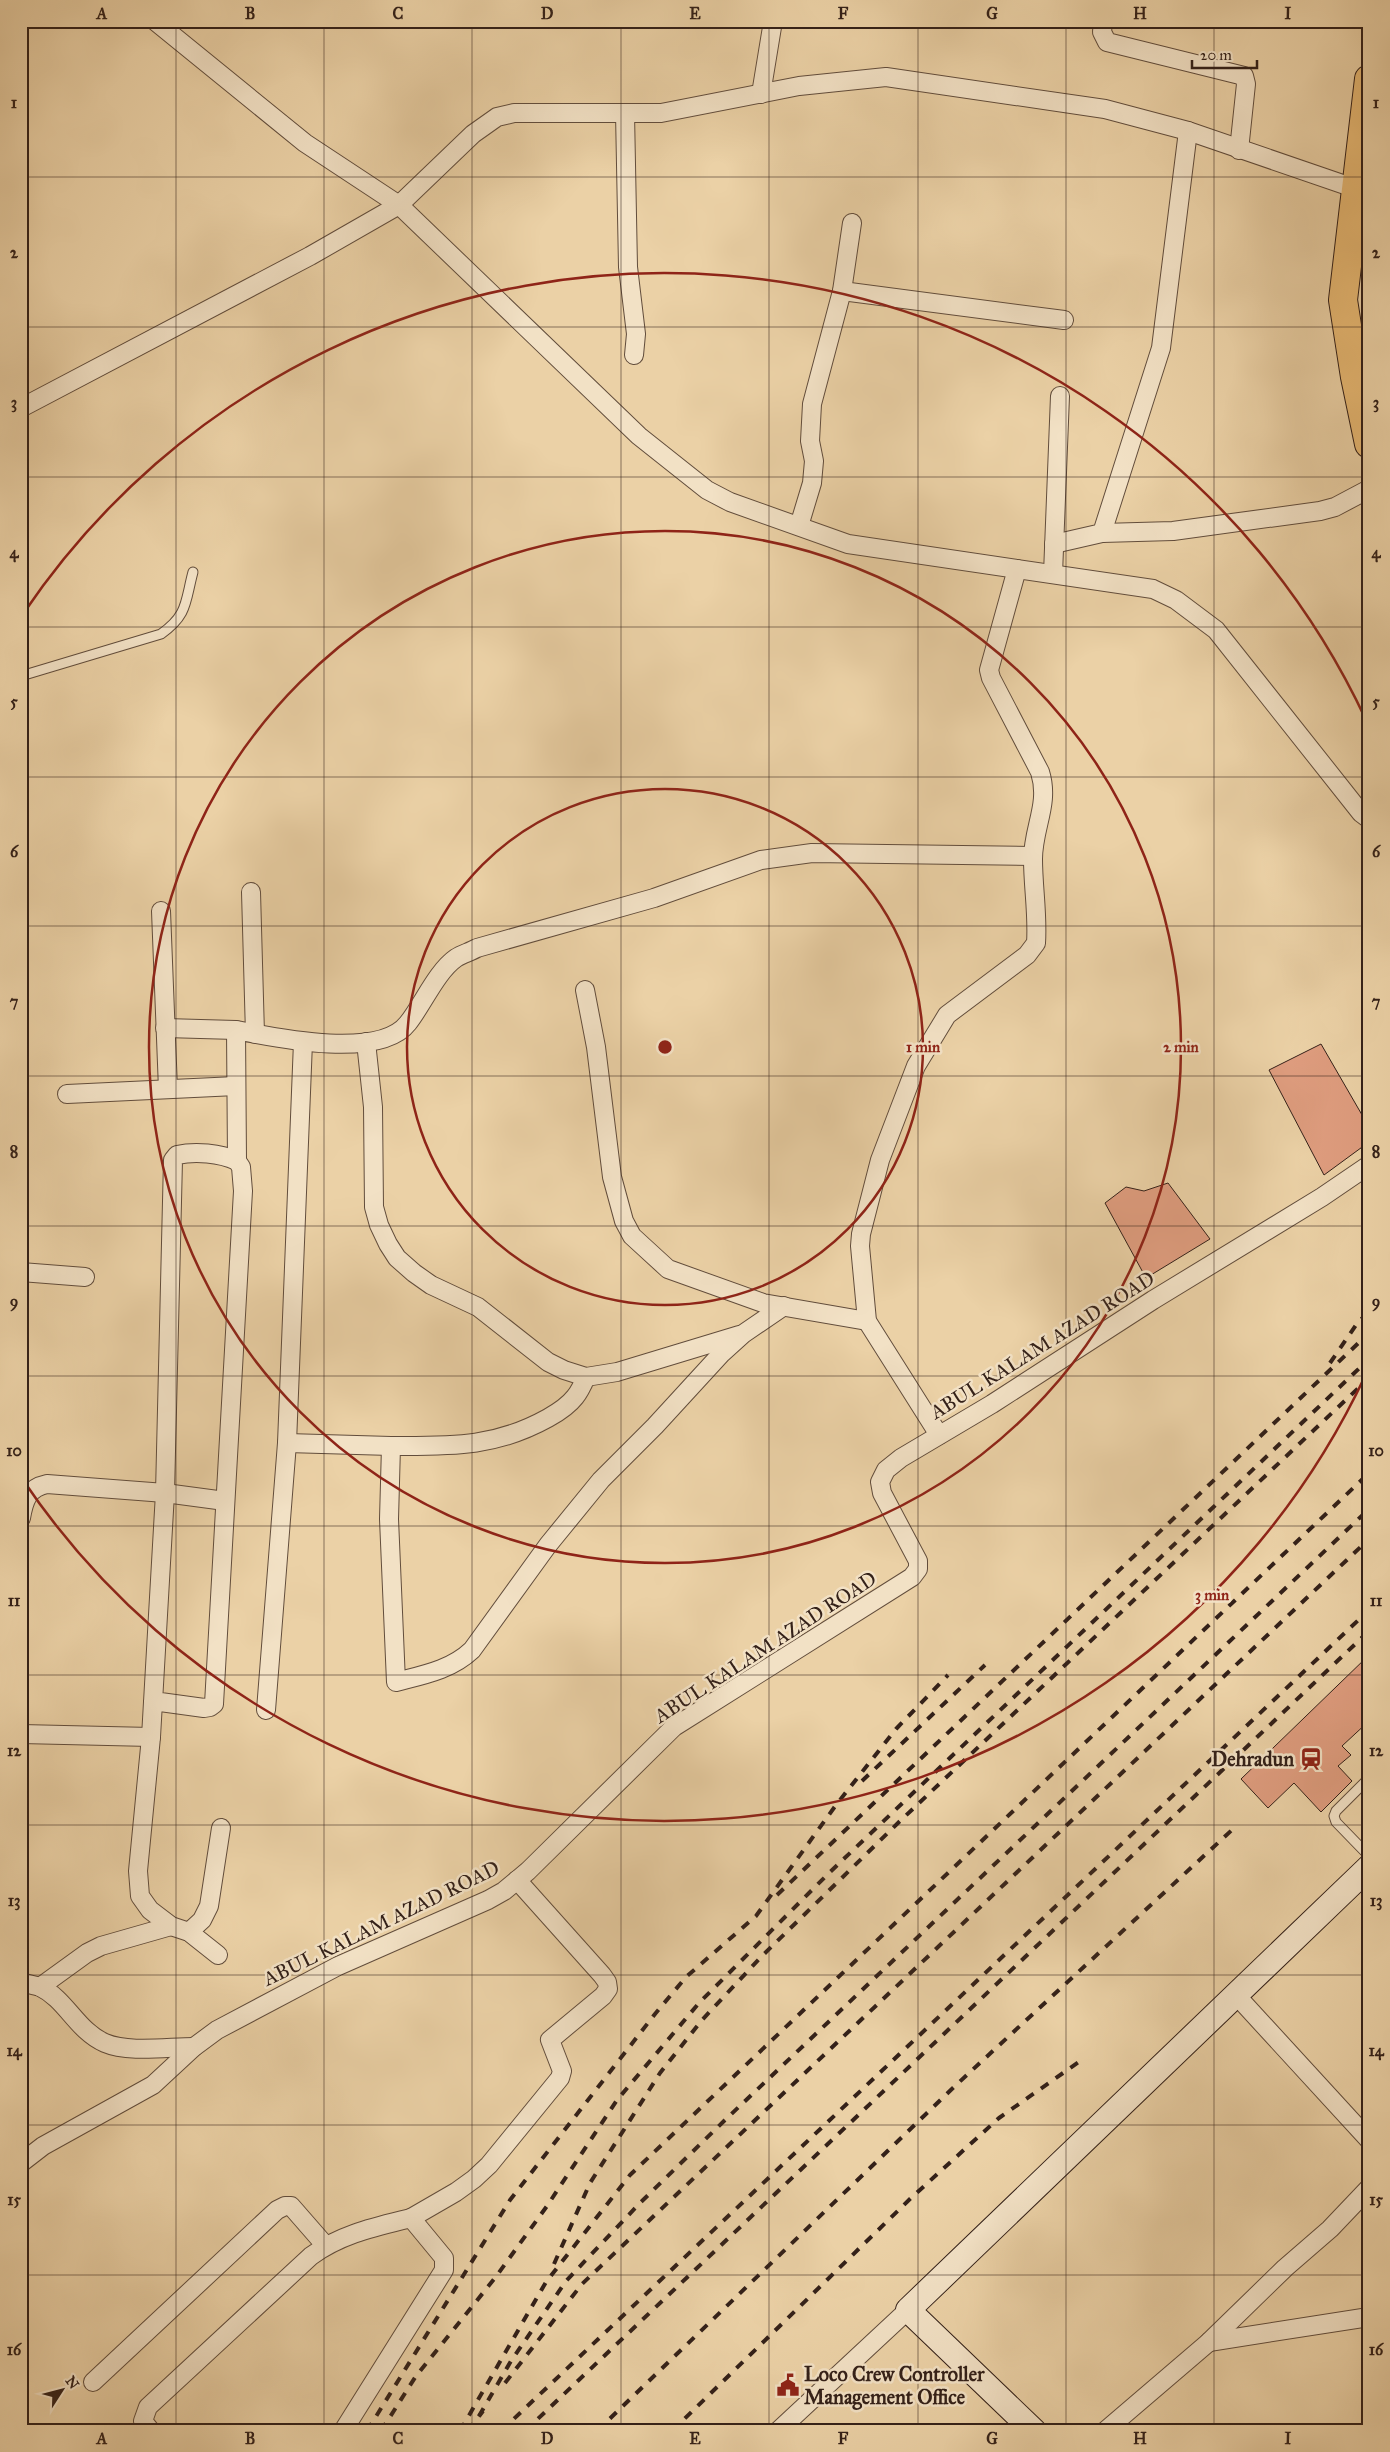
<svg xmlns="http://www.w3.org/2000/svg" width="1390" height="2452" font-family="'IM FELL Great Primer',serif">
	<rect width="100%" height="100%" fill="#ebd1a6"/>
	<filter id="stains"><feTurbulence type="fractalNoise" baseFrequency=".004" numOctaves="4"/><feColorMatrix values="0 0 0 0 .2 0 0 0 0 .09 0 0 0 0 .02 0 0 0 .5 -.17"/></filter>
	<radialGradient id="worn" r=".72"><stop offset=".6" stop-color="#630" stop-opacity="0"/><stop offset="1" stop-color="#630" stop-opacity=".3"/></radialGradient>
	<g fill="#df9d7f" stroke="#342119">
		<path d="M1321,1044L1369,1127V1142L1324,1175L1269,1070Z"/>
		<path d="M1168,1183L1210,1239L1146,1278L1105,1203L1126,1187L1144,1191Z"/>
		<path d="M1369,1655V1721L1342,1746L1351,1755L1338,1766L1352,1781L1321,1812L1294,1783L1268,1808L1241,1779Z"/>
	</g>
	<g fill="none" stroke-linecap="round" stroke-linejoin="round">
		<defs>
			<g id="lane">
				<path d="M21,676L161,634C188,615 185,602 193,572"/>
				<path d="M1369,1778L1336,1811L1334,1816L1336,1822L1369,1856"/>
			</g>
			<g id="street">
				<path d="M155,21L305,143L399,205L639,436L707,490L730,502L848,544L1153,589L1176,600L1216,630L1361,813L1369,819"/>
				<path d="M1103,21L1102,32L1107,42L1244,76L1246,84L1239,150"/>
				<path d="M761,94L773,21"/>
				<path d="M625,113L628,267L636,334L634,355"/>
				<path d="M842,291L1064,320"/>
				<path d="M21,408L310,256L399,205L473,134L497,117L514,113H661L799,86L886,77L1105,109L1188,131L1354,188"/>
				<path d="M799,526L812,483L814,461L810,441L812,404L842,291L852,223"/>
				<path d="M1102,533L1173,531L1320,511L1335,507L1369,489"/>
				<path d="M1054,544L1102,533L1161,348L1188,131"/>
				<path d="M1053,574L1060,396"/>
				<path d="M251,892L255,1034"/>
				<path d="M161,911L168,1089"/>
				<path d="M585,990L596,1047L612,1177L624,1221L632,1236L668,1269L763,1303L867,1321"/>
				<path d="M165,1028L236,1030"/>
				<path d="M366,1042L373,1107L374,1207L379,1225L388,1244L397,1258L414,1273L431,1285L478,1307L548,1362L564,1370L586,1377L617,1372L739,1335"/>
				<path d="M67,1094L236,1086"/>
				<path d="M237,1161L236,1030C276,1038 380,1060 408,1023C423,1004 437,971 456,958C462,954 470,952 477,948L654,898L761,860L812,853L1033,856"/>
				<path d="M21,1272L85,1277"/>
				<path d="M586,1377C583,1384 580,1391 575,1397C568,1406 557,1413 548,1418C494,1448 450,1446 391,1446L389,1519L396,1682C423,1675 451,1670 472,1650L548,1545L601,1480L655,1426L722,1353L743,1334L784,1306"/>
				<path d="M939,1435L867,1321L860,1246L861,1234L880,1160L916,1066L947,1015L1027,955L1036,943C1038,915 1033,887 1033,859C1033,827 1050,804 1040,772L991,678L989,670L1017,569"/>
				<path d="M287,1443L391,1446"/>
				<path d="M21,1518C24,1500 28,1488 47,1484L165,1493L225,1501"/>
				<path d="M153,1701L204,1708L210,1707L214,1704L243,1191L241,1167L237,1161C220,1153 195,1151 177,1155L173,1160L165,1493L151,1737L138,1871L140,1896L150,1910L171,1926L189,1932L218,1955"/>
				<path d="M266,1710L287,1443L303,1042"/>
				<path d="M21,1734L151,1737"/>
				<path d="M189,1932L202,1920L209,1906L221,1828"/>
				<path d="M21,1982C27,1984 34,1985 40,1987C66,1999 77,2031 105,2043C128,2053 168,2047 194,2047"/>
				<path d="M40,1987L87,1953L101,1946L171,1926"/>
				<path d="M1236,1995L1369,2140"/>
				<path d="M21,2163L43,2146L153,2085L194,2047L217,2030L338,1966L488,1900L504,1891L528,1871L674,1727L912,1577L918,1569V1561L882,1493L880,1482L886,1470L901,1458L992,1404L1153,1300L1322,1197L1369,1165"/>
				<path d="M1209,2342L1369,2317"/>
				<path d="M93,2382L277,2210L285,2206H291L325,2245"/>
				<path d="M151,2431L143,2421L148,2407L311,2256C341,2234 375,2227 411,2218"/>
				<path d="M343,2431L444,2270V2258L411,2218L456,2192L474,2179L489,2165L560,2078L562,2071L550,2040L603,1996L608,1989L607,1982L602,1975L517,1880"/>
				<path d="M778,2431L908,2310"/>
				<path d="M1105,2431L1209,2342L1285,2268L1330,2229L1369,2188"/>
			</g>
			<path id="secondary" d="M1034,2431L908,2310L1369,1867"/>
			<path id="primary" d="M1369,79L1343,300L1355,377L1369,444"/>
		</defs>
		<use href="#lane" stroke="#624d3c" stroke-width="11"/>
		<use href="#street" stroke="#624d3c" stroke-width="20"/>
		<use href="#secondary" stroke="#342119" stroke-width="26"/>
		<use href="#primary" stroke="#342119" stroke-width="30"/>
		<use href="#lane" stroke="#f2e1c5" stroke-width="9"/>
		<use href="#street" stroke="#f2e1c5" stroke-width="18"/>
		<use href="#secondary" stroke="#f2e1c5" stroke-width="24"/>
		<use href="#primary" stroke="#e6b873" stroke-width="28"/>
		<g stroke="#342119" stroke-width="4" stroke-dasharray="9 9" stroke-linecap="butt">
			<path d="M1330,1363L1356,1325L1369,1311"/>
			<path d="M862,1781L985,1665"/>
			<path d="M777,1895L1369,1333"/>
			<path d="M554,2264L590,2183L660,2073L702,2020L762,1956L899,1822L1369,1378"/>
			<path d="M505,2383L582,2284L1369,1539"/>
			<path d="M479,2416L511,2361L566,2281L640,2203L724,2121L1369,1509"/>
			<path d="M367,2431L510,2200L655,2014L686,1977L756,1916L836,1805L896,1729L948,1675"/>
			<path d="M381,2431L416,2376L495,2278L547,2206L617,2100L699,2003L829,1873L1369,1359"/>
			<path d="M460,2431L546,2282L630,2175L1369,1473"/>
			<path d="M468,2431L483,2411"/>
			<path d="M501,2431L1369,1610"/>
			<path d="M525,2431L1369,1631"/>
			<path d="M597,2431L955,2086L1233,1829"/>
			<path d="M672,2431L911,2198L999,2118L1083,2059"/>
		</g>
	</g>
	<path fill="none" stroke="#342119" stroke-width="1" stroke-opacity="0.55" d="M176,21V2431M324,21V2431M472,21V2431M621,21V2431M769,21V2431M918,21V2431M1066,21V2431M1214,21V2431M21,177H1369M21,327H1369M21,477H1369M21,627H1369M21,777H1369M21,926H1369M21,1076H1369M21,1226H1369M21,1376H1369M21,1526H1369M21,1675H1369M21,1825H1369M21,1975H1369M21,2125H1369M21,2275H1369"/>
	<g fill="none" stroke="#8f2418" stroke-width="2.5">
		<circle cx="665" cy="1047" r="258"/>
		<circle cx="665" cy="1047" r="516"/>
		<path d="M1366 1374A774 774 0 0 1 23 1480M23 614A774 774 0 0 1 1366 720"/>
	</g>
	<defs>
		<symbol id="station-bare" viewBox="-9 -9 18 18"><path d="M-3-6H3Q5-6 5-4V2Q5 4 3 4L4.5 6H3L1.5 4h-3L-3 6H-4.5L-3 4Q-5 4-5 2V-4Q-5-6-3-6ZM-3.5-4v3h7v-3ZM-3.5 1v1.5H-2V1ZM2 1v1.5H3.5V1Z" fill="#8f2418" stroke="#f2e1c5" stroke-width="2.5" paint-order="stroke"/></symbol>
		<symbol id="civic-bare" viewBox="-9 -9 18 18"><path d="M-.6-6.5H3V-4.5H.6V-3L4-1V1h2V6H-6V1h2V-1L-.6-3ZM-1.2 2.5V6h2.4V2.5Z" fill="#8f2418" stroke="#f2e1c5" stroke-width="2.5" paint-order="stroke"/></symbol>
	</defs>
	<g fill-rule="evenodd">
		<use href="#station-bare" x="1295" y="1743" width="32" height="32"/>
		<use href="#civic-bare" x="772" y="2369" width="32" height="32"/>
	</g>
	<g text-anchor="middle" stroke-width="5" stroke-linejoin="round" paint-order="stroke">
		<g font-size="20" fill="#342119" stroke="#f2e1c5">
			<text transform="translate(1042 1345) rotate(-32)" y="7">ABUL KALAM AZAD ROAD</text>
			<text transform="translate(765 1647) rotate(-33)" y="7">ABUL KALAM AZAD ROAD</text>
			<text transform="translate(381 1923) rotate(-26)" y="7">ABUL KALAM AZAD ROAD</text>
		</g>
		<g font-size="20" font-weight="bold" fill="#342119" stroke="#f2e1c5" text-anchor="end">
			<text x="1294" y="1766">Dehradun</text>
			<text x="804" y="2381" text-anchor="start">Loco Crew Controller<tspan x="804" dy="23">Management Office</tspan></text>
		</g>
	</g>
	<circle cx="665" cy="1047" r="8" fill="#8f2418" stroke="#f2e1c5" stroke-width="2.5"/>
	<g font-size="15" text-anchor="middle" font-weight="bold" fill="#8f2418" stroke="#f2e1c5" stroke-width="5" stroke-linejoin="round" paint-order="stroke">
		<text x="923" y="1052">1 min</text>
		<text x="1181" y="1052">2 min</text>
		<text x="1212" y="1600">3 min</text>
	</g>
	<rect width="1390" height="2452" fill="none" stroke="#ebd1a6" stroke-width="55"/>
	<g transform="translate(62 2390) rotate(54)" stroke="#f2e1c5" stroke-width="4" paint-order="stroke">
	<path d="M0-4L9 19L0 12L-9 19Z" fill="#342119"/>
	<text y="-8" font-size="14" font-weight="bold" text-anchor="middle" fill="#342119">N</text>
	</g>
	<path d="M1192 60v8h65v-8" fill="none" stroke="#342119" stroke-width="2.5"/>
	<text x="1200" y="60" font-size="15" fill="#342119" stroke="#f2e1c5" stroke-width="4" paint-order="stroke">20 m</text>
	<rect x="28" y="28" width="1334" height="2396" fill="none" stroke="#342119" stroke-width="2"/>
	<g font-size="16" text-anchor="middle" font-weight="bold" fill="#342119">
		<text x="102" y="19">A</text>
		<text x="250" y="19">B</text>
		<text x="398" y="19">C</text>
		<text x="547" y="19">D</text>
		<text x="695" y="19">E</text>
		<text x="843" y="19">F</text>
		<text x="992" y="19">G</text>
		<text x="1140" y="19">H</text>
		<text x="1288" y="19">I</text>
		<text x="14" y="108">1</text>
		<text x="1376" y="108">1</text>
		<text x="14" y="258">2</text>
		<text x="1376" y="258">2</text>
		<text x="14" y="408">3</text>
		<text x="1376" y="408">3</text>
		<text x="14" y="558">4</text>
		<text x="1376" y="558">4</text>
		<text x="14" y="707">5</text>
		<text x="1376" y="707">5</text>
		<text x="14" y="857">6</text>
		<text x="1376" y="857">6</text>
		<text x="14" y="1007">7</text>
		<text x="1376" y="1007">7</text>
		<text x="14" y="1157">8</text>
		<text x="1376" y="1157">8</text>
		<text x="14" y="1307">9</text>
		<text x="1376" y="1307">9</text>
		<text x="14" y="1456">10</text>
		<text x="1376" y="1456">10</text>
		<text x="14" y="1606">11</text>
		<text x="1376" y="1606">11</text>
		<text x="14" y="1756">12</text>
		<text x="1376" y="1756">12</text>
		<text x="14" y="1906">13</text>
		<text x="1376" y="1906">13</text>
		<text x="14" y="2056">14</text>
		<text x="1376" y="2056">14</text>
		<text x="14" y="2205">15</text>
		<text x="1376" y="2205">15</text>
		<text x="14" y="2355">16</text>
		<text x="1376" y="2355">16</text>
		<text x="102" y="2444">A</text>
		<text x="250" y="2444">B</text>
		<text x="398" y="2444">C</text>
		<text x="547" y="2444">D</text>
		<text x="695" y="2444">E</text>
		<text x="843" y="2444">F</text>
		<text x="992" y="2444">G</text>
		<text x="1140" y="2444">H</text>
		<text x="1288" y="2444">I</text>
	</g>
	<rect width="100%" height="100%" filter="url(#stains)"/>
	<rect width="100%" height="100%" fill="url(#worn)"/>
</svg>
